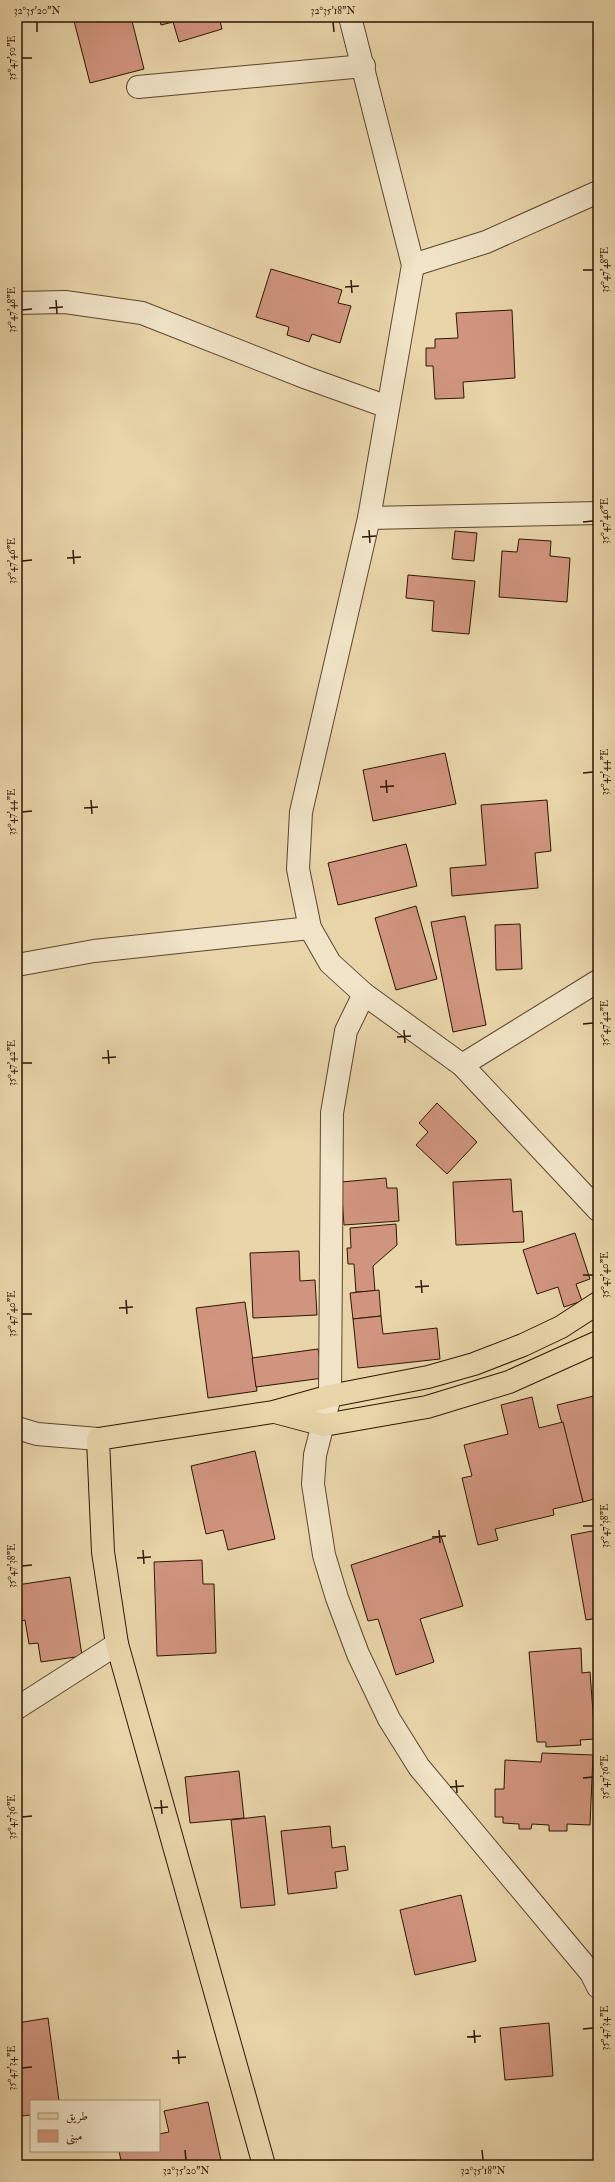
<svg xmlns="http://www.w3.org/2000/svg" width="615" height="2182" font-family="'IM FELL Double Pica',Amiri,serif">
	<rect width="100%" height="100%" fill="#e9d5aa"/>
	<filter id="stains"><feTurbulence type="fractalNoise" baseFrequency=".005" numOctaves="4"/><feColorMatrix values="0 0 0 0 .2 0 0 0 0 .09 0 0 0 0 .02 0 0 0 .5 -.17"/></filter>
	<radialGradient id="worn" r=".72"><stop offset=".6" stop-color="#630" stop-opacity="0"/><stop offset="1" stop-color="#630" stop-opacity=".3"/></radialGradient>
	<g fill="#d1957f" stroke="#2d1602">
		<path d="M73,17H131L144,69L90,83Z"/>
		<path d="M159,17H219L222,29L179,42L173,22L161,25Z"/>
		<path d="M271,269L342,290L338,303L351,306L340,343L312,334L309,342L287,335L289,327L256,317Z"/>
		<path d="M512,310L515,378L463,382L464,398L435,399L433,366H426V348H435V339L458,338L456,313Z"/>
		<path d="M455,531L477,533L474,561L452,559Z"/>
		<path d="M519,539L551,541L550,556L570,558L567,602L499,597L502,551L517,552Z"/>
		<path d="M408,575L475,581L469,634L432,631L434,601L406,598Z"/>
		<path d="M445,753L456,804L373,821L363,770Z"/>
		<path d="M547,800L551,851L535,853L538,888L452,896L450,868L486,865L481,805Z"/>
		<path d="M406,844L417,886L338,905L328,863Z"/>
		<path d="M416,906L437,979L396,990L375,918Z"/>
		<path d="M465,916L486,1025L453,1032L431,922Z"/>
		<path d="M520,924L522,969L496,970L495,925Z"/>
		<path d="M437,1103L477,1142L447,1174L416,1145L428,1132L419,1123Z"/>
		<path d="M386,1178L387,1188H397L399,1221L344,1225L341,1182Z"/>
		<path d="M511,1179L513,1212L522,1211L524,1242L456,1245L453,1182Z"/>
		<path d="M396,1224L397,1245L373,1266L375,1291L356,1292L354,1264H348L347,1248H351L350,1228Z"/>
		<path d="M575,1233L590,1279L576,1284L582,1301L564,1307L558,1287L537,1294L523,1250Z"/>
		<path d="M299,1251L300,1281L315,1280L317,1315L253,1318L250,1253Z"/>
		<path d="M379,1290L381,1316L353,1319L350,1293Z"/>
		<path d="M245,1302L257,1391L208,1398L196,1308Z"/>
		<path d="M381,1316L383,1334L437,1328L440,1359L358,1368L353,1319Z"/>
		<path d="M318,1349L323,1378L256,1387L252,1358Z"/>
		<path d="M598,1395V1498L583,1502L557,1405Z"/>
		<path d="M532,1397L539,1428L563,1422L583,1502L553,1509L554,1515L495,1529L498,1540L478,1545L462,1478L472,1476L464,1445L508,1434L501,1405Z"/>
		<path d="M255,1451L275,1539L228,1550L223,1530L206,1534L191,1466Z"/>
		<path d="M598,1530V1618L586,1620L571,1535Z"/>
		<path d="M441,1536L463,1606L420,1619L434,1662L396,1675L378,1619L368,1621L351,1565Z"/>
		<path d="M202,1560L203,1584H214L216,1653L157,1656L154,1562Z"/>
		<path d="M70,1577L82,1656L41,1662L38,1643L29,1644L25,1620L17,1622V1585Z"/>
		<path d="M581,1648L582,1673L590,1672L595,1739L580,1740L581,1745L546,1747V1742H537L529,1652Z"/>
		<path d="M542,1753L593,1755L590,1825L567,1824V1831H549V1825L532,1824L531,1829H519V1824L503,1823V1817H495V1789H504L505,1760L541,1762Z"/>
		<path d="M239,1771L244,1818L190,1823L185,1777Z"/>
		<path d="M265,1816L275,1905L241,1908L231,1820Z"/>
		<path d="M330,1826L332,1848L345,1846L348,1870L335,1872L337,1888L288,1894L281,1831Z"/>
		<path d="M461,1895L476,1961L415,1975L400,1910Z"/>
		<path d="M48,2018L59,2101H31V2115L22,2116L21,2104H17V2023Z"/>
		<path d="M549,2023L553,2076L505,2080L500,2028Z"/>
		<path d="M208,2102L222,2165H122L119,2151H159V2134L169,2132L164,2111Z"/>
	</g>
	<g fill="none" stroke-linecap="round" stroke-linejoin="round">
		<defs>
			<g id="minor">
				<path d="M350,17L413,265L369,518L301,812L298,869L310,928L330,963L364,994L462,1065L598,1210"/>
				<path d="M138,87L364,66"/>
				<path d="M413,265L486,242L598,192"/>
				<path d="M17,303L65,302L142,313L307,378L388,407"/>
				<path d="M369,518L598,513"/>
				<path d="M17,965L94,951L310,928"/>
				<path d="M364,994L346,1031L332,1113L330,1396L315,1455L313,1484L324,1555L337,1598L358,1654L389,1719L419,1767L591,1973L598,1987"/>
				<path d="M462,1065L598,981"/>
				<path d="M17,1428L37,1434L98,1439"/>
				<path d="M17,1708L117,1644"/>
			</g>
			<g id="major">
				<path d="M275,1412L324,1425L427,1407L509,1382L598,1342"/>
				<path d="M264,2165L117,1644L103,1552L98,1439L273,1412L330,1396L428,1377L474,1364L523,1345L561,1327L598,1303"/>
			</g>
		</defs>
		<use href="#minor" stroke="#5c462c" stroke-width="24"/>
		<use href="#major" stroke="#2d1602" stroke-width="24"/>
		<use href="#minor" stroke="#f1e4c8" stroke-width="22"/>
		<use href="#major" stroke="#e9d5aa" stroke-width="22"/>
	</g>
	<path fill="none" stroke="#2d1602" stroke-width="1.5" d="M37,22V32M333,22L334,32M22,58H32M583,270H593M351,280L352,293M345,287L359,286M56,300L57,314M49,308L63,307M22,310L32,309M583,522L593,521M369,530L370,543M362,537L376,536M73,550L74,564M67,558L81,557M22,561L32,560M583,773L593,772M386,780L387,793M380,787L394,786M91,800L92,814M84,808L98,807M22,812L32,811M583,1024L593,1023M404,1030L405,1043M397,1037L411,1036M108,1050L109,1064M102,1058L116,1057M22,1063H32M583,1275H593M421,1280L422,1293M415,1287L429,1286M126,1300L127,1314M119,1308L133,1307M22,1314H32M583,1526H593M439,1530L440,1543M432,1537L446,1536M143,1550L144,1564M137,1558L151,1557M22,1566L32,1565M583,1778L593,1777M456,1780L457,1793M450,1787L464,1786M161,1800L162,1814M154,1808L168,1807M22,1817L32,1816M583,2029L593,2028M474,2030L475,2043M467,2037L481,2036M178,2050L179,2064M172,2058L186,2057M22,2068L32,2067M185,2150L186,2160M482,2150L483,2160"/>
	<rect width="615" height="2182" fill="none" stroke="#e9d5aa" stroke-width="44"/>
	<rect x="30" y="2100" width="130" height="52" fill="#f1e4c8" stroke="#a39279"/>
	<rect x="38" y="2113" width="20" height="6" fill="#e9d5aa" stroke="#a39279"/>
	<text x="66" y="2120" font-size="12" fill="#2d1602">طريق</text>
	<rect x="38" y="2130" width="20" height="12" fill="#d1957f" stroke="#a39279"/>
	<text x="66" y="2140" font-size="12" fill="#2d1602">مبنى</text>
	<rect x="22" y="22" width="571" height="2138" fill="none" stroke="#2d1602" stroke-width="1.5"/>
	<g font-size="10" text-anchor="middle" fill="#2d1602">
		<text x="37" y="14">32°35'20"N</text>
		<text x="333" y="14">32°35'18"N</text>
		<text transform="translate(11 58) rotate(-90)" y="4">35°47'50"E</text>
		<text transform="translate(604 270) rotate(-90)" y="4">35°47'48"E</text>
		<text transform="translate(11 310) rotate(-90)" y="4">35°47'48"E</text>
		<text transform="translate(604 521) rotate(-90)" y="4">35°47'46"E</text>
		<text transform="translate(11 561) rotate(-90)" y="4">35°47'46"E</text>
		<text transform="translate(604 772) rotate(-90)" y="4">35°47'44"E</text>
		<text transform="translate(11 812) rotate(-90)" y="4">35°47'44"E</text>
		<text transform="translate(604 1023) rotate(-90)" y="4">35°47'42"E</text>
		<text transform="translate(11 1063) rotate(-90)" y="4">35°47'42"E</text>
		<text transform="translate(604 1275) rotate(-90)" y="4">35°47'40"E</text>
		<text transform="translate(11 1314) rotate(-90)" y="4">35°47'40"E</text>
		<text transform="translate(604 1526) rotate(-90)" y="4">35°47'38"E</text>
		<text transform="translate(11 1566) rotate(-90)" y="4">35°47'38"E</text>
		<text transform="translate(604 1777) rotate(-90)" y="4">35°47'36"E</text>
		<text transform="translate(11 1817) rotate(-90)" y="4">35°47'36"E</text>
		<text transform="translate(604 2028) rotate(-90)" y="4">35°47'34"E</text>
		<text transform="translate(11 2068) rotate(-90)" y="4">35°47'34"E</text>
		<text x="186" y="2174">32°35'20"N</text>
		<text x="483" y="2174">32°35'18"N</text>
	</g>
	<rect width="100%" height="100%" filter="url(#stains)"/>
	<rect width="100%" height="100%" fill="url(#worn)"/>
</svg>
